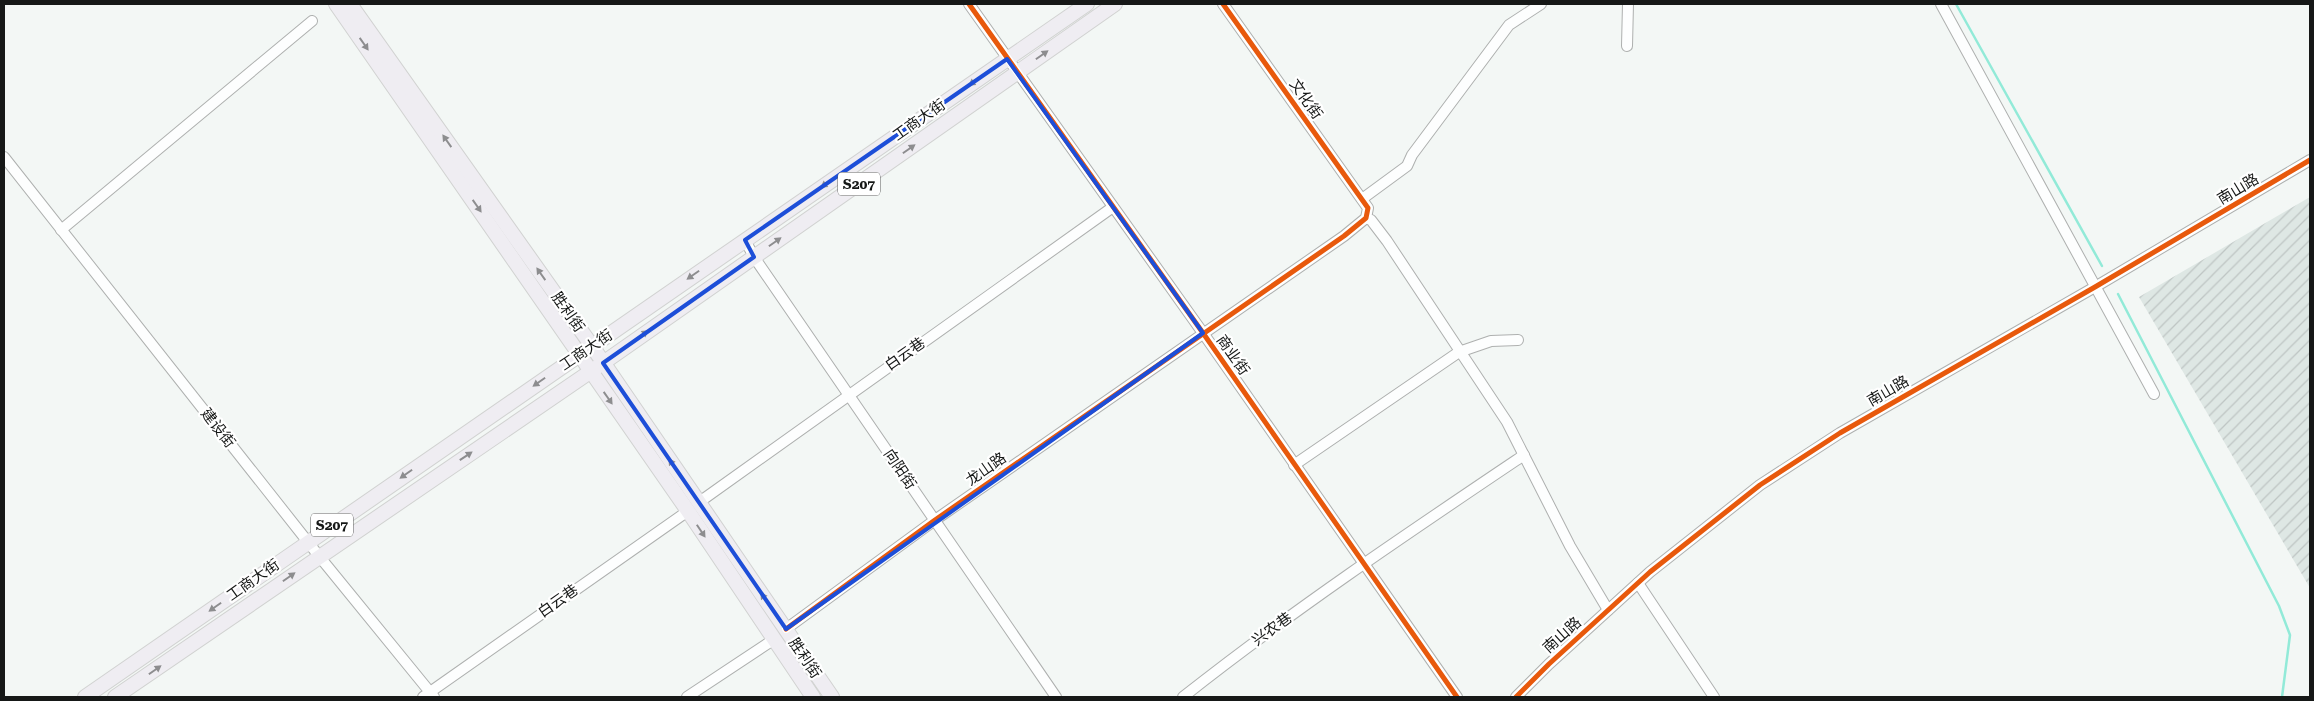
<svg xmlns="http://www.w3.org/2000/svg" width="2314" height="701" font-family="'Roboto Serif','Noto Sans SC',serif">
	<defs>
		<pattern id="industrial-furrows" width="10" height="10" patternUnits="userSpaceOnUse" patternTransform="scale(1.25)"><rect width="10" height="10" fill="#dee7e4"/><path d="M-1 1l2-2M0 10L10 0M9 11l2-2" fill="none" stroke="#bec5c3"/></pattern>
	</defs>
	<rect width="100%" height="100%" fill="#f3f7f5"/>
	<path fill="url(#industrial-furrows)" d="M2310,197V588L2139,297Z"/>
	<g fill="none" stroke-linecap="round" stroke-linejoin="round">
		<g stroke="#92ead8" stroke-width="2.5">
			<path d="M1956,4L2102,266"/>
			<path d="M2118,294L2279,606L2290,635L2282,697"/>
		</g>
		<defs>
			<g id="minor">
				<path d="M969,4L1203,333L1457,697"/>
				<path d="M1941,4L2154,394"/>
				<path d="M1627,46L1628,4"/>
				<path d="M4,157L319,556L434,697"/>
				<path d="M1362,199L1407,166L1412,155L1509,25L1541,4"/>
				<path d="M1366,218L1371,220L1387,241L1507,422L1570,546L1608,610"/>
				<path d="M61,230L312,21"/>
				<path d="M745,240L754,257L1056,697"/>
				<path d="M1294,465L1459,352L1491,341L1518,340"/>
				<path d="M698,503L1113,207"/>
				<path d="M1638,583L1714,697"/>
				<path d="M786,629L935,520L1344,236L1366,218L1368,208L1223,4"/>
				<path d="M423,697L688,511"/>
				<path d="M687,697L773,640"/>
				<path d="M1183,697C1293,610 1408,533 1524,455"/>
				<path d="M1516,697L1549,664L1650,572L1760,485L1840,433L2095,287L2310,160"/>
			</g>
			<g id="major">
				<path d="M336,4L688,511L813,697"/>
				<path d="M350,4L592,346L832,697"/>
				<path d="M85,697L1087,4"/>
				<path d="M115,697L603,363L1115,4"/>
			</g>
		</defs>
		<use href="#minor" stroke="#aeb0af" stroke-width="12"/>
		<use href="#major" stroke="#d1d2d1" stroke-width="16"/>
		<use href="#minor" stroke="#fdfefe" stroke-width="10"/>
		<use href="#major" stroke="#efedf2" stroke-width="14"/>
		<defs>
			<g id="cycleway">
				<path d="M969,4L1203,333L1457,697"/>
				<path d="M786,629L935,520L1344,236L1366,218L1368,208L1223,4"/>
				<path d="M1516,697L1549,664L1650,572L1760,485L1840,433L2095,287L2310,160"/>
			</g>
		</defs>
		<use href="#cycleway" stroke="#fff" stroke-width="8"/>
		<use href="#cycleway" stroke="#e8590c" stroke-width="5"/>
	</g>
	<defs><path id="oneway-solid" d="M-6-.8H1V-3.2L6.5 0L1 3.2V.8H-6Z" transform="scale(1.25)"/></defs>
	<g fill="#8d8d8f">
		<use href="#oneway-solid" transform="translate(364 44) rotate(55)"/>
		<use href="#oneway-solid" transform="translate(1042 55) rotate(-35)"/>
		<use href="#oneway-solid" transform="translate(975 81) rotate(145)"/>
		<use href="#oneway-solid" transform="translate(447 141) rotate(-125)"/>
		<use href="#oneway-solid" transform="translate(909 149) rotate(-35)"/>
		<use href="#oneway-solid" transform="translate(827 183) rotate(145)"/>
		<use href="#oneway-solid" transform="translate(477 206) rotate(55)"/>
		<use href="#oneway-solid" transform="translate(775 242) rotate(-35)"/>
		<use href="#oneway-solid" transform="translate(541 274) rotate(-125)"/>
		<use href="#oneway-solid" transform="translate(693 275) rotate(145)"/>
		<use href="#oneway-solid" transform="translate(642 335) rotate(-35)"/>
		<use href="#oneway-solid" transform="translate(539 382) rotate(145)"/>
		<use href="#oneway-solid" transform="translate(608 398) rotate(55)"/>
		<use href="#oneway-solid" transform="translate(466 456) rotate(-34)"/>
		<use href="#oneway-solid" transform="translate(673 465) rotate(-124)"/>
		<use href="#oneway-solid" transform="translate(406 474) rotate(145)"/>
		<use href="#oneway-solid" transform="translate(701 531) rotate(56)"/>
		<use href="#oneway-solid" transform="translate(289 577) rotate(-35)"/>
		<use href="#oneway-solid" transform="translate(765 599) rotate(-125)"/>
		<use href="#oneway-solid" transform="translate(215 607) rotate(145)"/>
		<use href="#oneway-solid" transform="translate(155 670) rotate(-35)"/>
	</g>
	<path fill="none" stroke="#1d4ed8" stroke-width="4" stroke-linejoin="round" d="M1007,59L1203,333L786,629L603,363L754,257L745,240Z"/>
	<g text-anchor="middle" stroke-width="4.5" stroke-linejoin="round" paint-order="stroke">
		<g fill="#fff" stroke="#5c5d5d" stroke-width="1">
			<rect x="838" y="172.5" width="42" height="23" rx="4"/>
			<rect x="311" y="513.5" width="42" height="23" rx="4"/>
		</g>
		<g font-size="14" font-weight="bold" fill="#161817">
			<text x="859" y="189">S207</text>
			<text x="332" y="530">S207</text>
		</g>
		<g font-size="15" fill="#161817" stroke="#fff">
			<text transform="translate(1306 99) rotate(55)" y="5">文化街</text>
			<text transform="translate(919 120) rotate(-35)" y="5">工商大街</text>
			<text transform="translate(2238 189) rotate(-31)" y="5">南山路</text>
			<text transform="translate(568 312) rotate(55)" y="5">胜利街</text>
			<text transform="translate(586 350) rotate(-34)" y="5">工商大街</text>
			<text transform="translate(905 354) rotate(-35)" y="5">白云巷</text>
			<text transform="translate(1233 355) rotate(55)" y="5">商业街</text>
			<text transform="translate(1888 391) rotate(-30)" y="5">南山路</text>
			<text transform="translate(218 428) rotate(52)" y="5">建设街</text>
			<text transform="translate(900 469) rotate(56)" y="5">向阳街</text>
			<text transform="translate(986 469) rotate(-35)" y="5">龙山路</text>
			<text transform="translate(253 580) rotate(-35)" y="5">工商大街</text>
			<text transform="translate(558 601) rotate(-35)" y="5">白云巷</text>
			<text transform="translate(1272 629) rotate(-36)" y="5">兴农巷</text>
			<text transform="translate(1562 635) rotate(-42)" y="5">南山路</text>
			<text transform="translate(805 658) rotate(56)" y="5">胜利街</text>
		</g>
	</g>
	<rect width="2314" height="701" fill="none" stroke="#161817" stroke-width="10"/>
</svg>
